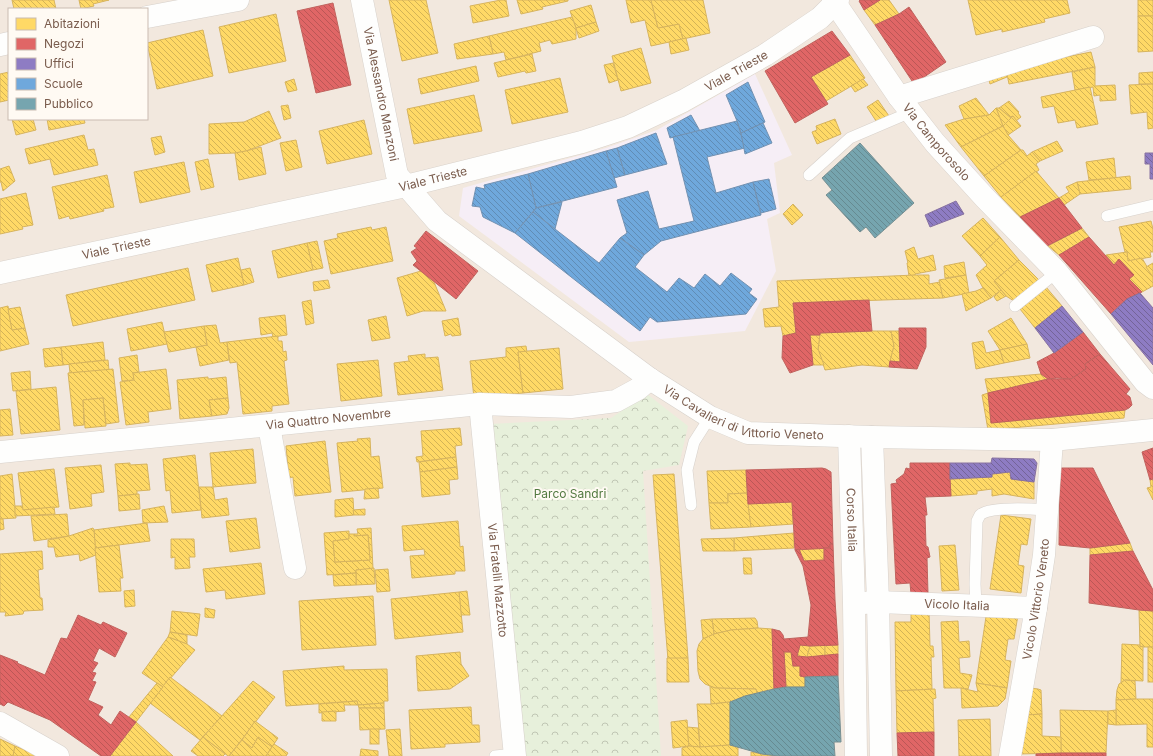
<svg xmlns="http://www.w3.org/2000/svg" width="1153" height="756" font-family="Inter,sans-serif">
	<defs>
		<pattern id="park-crowns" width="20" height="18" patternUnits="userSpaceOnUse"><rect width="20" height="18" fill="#e7f0db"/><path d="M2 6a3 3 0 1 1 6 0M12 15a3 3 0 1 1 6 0" fill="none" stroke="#c0c6b4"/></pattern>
		<pattern id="homes-back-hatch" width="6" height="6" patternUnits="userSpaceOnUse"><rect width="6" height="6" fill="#ffd966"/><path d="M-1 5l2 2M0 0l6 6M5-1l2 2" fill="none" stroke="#d3b356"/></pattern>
		<pattern id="shops-back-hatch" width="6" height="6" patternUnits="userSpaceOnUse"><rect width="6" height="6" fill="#e06666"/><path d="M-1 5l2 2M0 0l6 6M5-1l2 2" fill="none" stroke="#bb5756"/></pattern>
		<pattern id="offices-back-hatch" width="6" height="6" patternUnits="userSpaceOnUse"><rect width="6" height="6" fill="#8e7cc3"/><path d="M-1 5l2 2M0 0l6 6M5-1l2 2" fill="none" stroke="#746498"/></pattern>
		<pattern id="schools-back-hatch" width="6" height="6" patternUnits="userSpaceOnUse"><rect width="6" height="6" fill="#6fa8dc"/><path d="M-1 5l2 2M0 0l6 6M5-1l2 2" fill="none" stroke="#608cb5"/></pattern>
		<pattern id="public-back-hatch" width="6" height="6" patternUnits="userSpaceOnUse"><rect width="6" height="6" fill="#76a5af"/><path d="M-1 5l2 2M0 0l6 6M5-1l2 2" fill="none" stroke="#668a91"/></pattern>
	</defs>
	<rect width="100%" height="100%" fill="#f9f5f0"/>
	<path fill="#f2e8de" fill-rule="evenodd" d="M0,0H1153V756H0ZM9,9H147V119H9Z"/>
	<path fill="#f6eef6" d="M755,74L792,155L774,163L780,213L767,219L776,271L745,331L629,342L459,216L463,188L606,148L657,130Z"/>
	<path fill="url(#park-crowns)" d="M647,394L688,426L679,465L643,471L661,756H519L490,424L611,418Z"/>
	<g fill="url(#homes-back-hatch)" stroke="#d7b45e">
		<path d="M12,0H54L56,9H14Z"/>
		<path d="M79,0H109L93,4L94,6L81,9Z"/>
		<path d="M389,0H426L438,53L402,61Z"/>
		<path d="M501,0H506L509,16L473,23L470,6Z"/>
		<path d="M517,0H568V1L542,7L543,9L521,14Z"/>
		<path d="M626,0H651L658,28L679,24L683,39L651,46L645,20L631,23Z"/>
		<path d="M651,0H703L710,33L683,39L679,24L658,28Z"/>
		<path d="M880,0H889L899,14L875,25L864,10Z"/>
		<path d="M968,0H1067L1070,13L1044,19L1045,22L1002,32V29L976,35Z"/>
		<rect x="1138" y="0" width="15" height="16"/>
		<path d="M591,5L596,22L576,28L570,11Z"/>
		<path d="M276,14L286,61L229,73L219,27Z"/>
		<path d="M1138,16H1153V51L1138,52Z"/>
		<path d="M572,17L576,28V39L552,44L550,40L539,43L541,51L506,60L504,52L493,54L489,36Z"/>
		<path d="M596,22L599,31L579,38L576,28Z"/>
		<path d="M203,30L213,76L157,89L147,43Z"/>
		<path d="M489,36L493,54L457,59L454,44Z"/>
		<path d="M686,38L689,50L671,54L669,42Z"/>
		<path d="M641,48L651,83L621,91L612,56Z"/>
		<path d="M1091,52L1095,67L1009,84L1006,69Z"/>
		<path d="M532,54L536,71L526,73L525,71L498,77L494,63Z"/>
		<path d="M850,55L865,78L826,101L811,77Z"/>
		<path d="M613,63L618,80L609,83L604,65Z"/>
		<path d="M476,66L479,81L421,94L418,79Z"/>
		<path d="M1095,67V86L1115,85L1116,100L1100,101V95L1094,96L1093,87L1075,90L1072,72Z"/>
		<path d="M1006,69L1007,77L990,84L989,80Z"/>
		<path d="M9,72V100L0,102V74Z"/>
		<path d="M1153,72V84H1139V73Z"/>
		<path d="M560,78L568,112L512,124L505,90Z"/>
		<path d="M294,79L297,90L288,92L285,82Z"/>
		<path d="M863,79L868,85L855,92L851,86Z"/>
		<path d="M1153,84V128L1148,129L1147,112L1131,114L1129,85Z"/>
		<path d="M1090,87L1098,124L1077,128L1075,120L1058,123L1054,106L1043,108L1041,97Z"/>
		<path d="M474,95L482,131L414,144L407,109Z"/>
		<path d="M976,98L989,115L964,119L959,106Z"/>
		<path d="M878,100L889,116L876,121L867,107Z"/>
		<path d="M1009,101L1019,112L1018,113L1021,117L1016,121L1013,116L1010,117L999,108Z"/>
		<path d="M288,105L291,118L284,120L281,106Z"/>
		<path d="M996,108H999L1011,118L1003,126Z"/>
		<path d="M996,108L1003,126L961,147L945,125L964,119L989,115Z"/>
		<path d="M269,111L281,138L246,151L235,153L209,154V124L244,122Z"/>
		<path d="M1013,116L1021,126L1008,135L1003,126Z"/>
		<path d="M12,119H33L36,130L16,135Z"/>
		<path d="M47,119H84L85,123L49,130Z"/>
		<path d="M835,119L841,134L817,144L812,132L817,130L816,126Z"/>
		<path d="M364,120L372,154L327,164L319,131Z"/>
		<path d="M1003,126L1008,135L1021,150L984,176L961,147Z"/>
		<path d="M84,135L88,150L94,149L98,165L54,175L50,159L29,164L25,149Z"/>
		<path d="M161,136L165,152L155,155L151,138Z"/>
		<path d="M296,140L302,167L286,171L280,143Z"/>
		<path d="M1057,141L1063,151L1040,161L1032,152Z"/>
		<path d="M261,147L266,174L239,180L235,153L246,151Z"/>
		<path d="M1021,150H1023L1027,156L1032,152L1040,161L1036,164L1039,170L1001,197L984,176Z"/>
		<path d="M1114,158L1116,178L1089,180L1086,162Z"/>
		<path d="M208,159L214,187L201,190L195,162Z"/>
		<path d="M184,162L190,192L140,203L134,172Z"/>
		<path d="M9,166L15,181L3,191L1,182H0V169Z"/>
		<path d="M1036,171L1059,198L1020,217L1001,197Z"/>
		<path d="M107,175L114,207L103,209L104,211L70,219L69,216L59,219L52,187Z"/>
		<path d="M1130,176L1131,189L1080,194L1077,182Z"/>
		<path d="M1077,182L1080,194L1064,205L1059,198L1069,192L1066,187Z"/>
		<path d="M26,193L33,225L22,227L23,229L0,234V199Z"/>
		<path d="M793,204L803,215L792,225L783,214Z"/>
		<path d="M983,218L1000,237L980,256L962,236Z"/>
		<path d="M1151,221L1153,229V252H1150L1151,257L1128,261L1127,252H1125L1119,227Z"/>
		<path d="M371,227L372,230L386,227L393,261L331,274L324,241L338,238L337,234Z"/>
		<path d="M1082,228L1089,237L1059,255L1048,246Z"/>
		<path d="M1000,237L1019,260L994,281L1001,290L991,298L983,288L976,275L987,265L980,256Z"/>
		<path d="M317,241L323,268L313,270L307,243Z"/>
		<path d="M307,243L313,270L278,278L272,251Z"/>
		<path d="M914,247L918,259L933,255L936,270L915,274V275L909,276L907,263H908L905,251Z"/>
		<path d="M1127,252L1128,261L1142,258L1153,277V286L1142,292L1129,279L1134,275L1119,259L1114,265L1106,255Z"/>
		<path d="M238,258L244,285L212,292L206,265Z"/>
		<path d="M1019,260L1040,281L1014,301L1006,296L994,281Z"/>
		<path d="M964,262L966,275L945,278L944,266Z"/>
		<path d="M1153,263V277L1146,267Z"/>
		<path d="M188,268L195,300L73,326L66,295Z"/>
		<path d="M250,268L254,282L244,285L241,270Z"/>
		<path d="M421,271L434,282L446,311H423L407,316L397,278Z"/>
		<path d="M915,275H929V284L940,282L943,298L793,303L796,333L783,336L781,326L765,327L763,309L779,307L777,281Z"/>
		<path d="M966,275L969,293L943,298L939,280Z"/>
		<path d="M328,280L330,288L314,291L313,282Z"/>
		<path d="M1046,287L1062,306L1035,328L1020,309Z"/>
		<path d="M983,288L991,298L966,311L962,294L976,291Z"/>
		<path d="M1001,290L1006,296L997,301L994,297Z"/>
		<path d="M311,300L314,323L306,325L302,302Z"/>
		<path d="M8,306L12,330L25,328L29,344L0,351V308Z"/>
		<path d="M20,307L25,328L12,330L8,309Z"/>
		<path d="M285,315L287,335L273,337L272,333L261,335L259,318Z"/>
		<path d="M386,316L390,338L372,341L368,320Z"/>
		<path d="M458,318L461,335L452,336L451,334L445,336L442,321Z"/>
		<path d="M1011,318L1027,344L1000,350L988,331Z"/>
		<path d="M162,322L167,344L131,351L127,329Z"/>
		<path d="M216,325L220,343L227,342L229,360L200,366L196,347L207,345L204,326Z"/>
		<path d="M204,326L207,345L169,352L164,332Z"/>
		<path d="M872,331H891L894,346L889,367L862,365L825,370L818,349L820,333Z"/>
		<path d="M891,331H899L900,362L890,361L894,346Z"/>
		<path d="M810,335H820L818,349L824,365H813Z"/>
		<path d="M278,336V341H282L283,352L286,351L287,360L284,361L289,404L272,406V411L243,414L237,362L230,363L227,342Z"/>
		<path d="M983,341L986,353L1000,350L1004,363L976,369L972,343Z"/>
		<path d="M103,342L105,360L63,365L61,347Z"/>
		<path d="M1027,344L1030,358L1004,363L1000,350Z"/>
		<path d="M526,346L527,352H518L523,393L474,398L470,361L506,357V348Z"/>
		<path d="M61,347L63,365L45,367L43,349Z"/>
		<path d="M559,348L563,389L523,393L518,352Z"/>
		<path d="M425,354V358L438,357L443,390L398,395L394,363L409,361L408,356Z"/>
		<path d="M137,355L139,372L133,373L134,380L122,381L119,358Z"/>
		<path d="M108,360L109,370L70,373L69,364Z"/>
		<path d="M378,360L382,396L341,401L337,364Z"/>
		<path d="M113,369L119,422L106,424L103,398L83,400L84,425L74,426L68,373Z"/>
		<path d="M166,369L171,409L148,412L149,422L126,425L120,382L134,380L133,373Z"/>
		<path d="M30,371L31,389L13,391L11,373Z"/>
		<path d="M1041,374L1048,379L988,393L985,379Z"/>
		<path d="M208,377V379L226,377L228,398L209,400L212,416L180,419L177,380Z"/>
		<path d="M56,387L60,430L21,434L16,391Z"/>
		<path d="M988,393L991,423L1125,410L1124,418L988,430L982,395Z"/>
		<path d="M103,398L106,426L85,428L83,400Z"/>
		<path d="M228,398L229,408L227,414L212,416L209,400Z"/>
		<path d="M10,409L13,435L0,436V410Z"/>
		<path d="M460,428L462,445L455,446L456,457L417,462L416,457L423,456L421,431Z"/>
		<path d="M370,438L371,457L379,456L383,488L342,492L337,443L358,441L357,439Z"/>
		<path d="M325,441L331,492L295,496L293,477L289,478L286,446Z"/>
		<path d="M253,449L256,483L213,487L210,453Z"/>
		<path d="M195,455L201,510L172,513L170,490L166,491L163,459Z"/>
		<path d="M456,457L457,467L420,472L419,462Z"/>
		<path d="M130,463V465L147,464L150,490L137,491V494L118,496L115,464Z"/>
		<path d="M101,465L104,492L91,494L92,506L70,509L65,468Z"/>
		<path d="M457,467L458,479L449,480L450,494L422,497L420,472Z"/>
		<path d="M54,469L59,507L23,510L18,473Z"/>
		<path d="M746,470L747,493L728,494V503H709L707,471Z"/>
		<path d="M1010,472L1011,479L1034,482V499L1004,494L992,496V489L977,491V494L951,496L950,479L992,477V474Z"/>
		<path d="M12,474L16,518L0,519V476Z"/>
		<path d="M674,474L688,658L668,660L653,475Z"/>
		<path d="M1153,479V500L1147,488L1151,487L1150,480Z"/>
		<path d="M199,487H213L215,500L227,498L229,515L202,518Z"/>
		<path d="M378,488L379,498L364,499L365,489Z"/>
		<path d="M747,493L751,527L711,529L709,503H728V494Z"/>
		<path d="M139,494L140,509L119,511L118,496Z"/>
		<path d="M353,498L354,515L335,517V500Z"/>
		<path d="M792,502L793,524L751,527L748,504Z"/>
		<path d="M15,506H22L23,510L54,507L55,514L15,516Z"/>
		<path d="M164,506L168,522L143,523L142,510Z"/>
		<path d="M365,509V515H354L353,510Z"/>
		<path d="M67,514L69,536L34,541L31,516Z"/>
		<path d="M1001,515L1031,519L1027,545L1021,544L1018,565L1024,566L1021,593L990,589Z"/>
		<path d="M256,518L260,548L230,552L226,521Z"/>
		<path d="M0,519H3L4,529L0,530Z"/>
		<path d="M458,521L460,547L463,546L465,571H455V574L412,578L410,556L425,555L424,549L404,551L402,526Z"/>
		<path d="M147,523L150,541L95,548L94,530Z"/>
		<path d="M93,528L94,530L96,555L80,561L79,554L56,557L54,547H48V540L69,536Z"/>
		<path d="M371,528L373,569L356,570V573L327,575L324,533L349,531V539L333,541L335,562L370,560L368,535L354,536V534H358L357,529Z"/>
		<path d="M794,533V548L734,551V538Z"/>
		<path d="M349,534H354V536L368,535L370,560L335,562L333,541L349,539Z"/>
		<path d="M734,538V551H703L701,539Z"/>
		<path d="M171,539H194L195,557H189L190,568L175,569V557L171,558Z"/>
		<path d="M1130,543L1133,551L1090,555V548Z"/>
		<path d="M119,545L123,578H120L121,591L99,592L95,548Z"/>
		<path d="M955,545L959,590L942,591L939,546Z"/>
		<path d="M824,548V560L804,561L799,549Z"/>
		<path d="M42,551L43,569L38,570L40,598H42L43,610L24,611L23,614L5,616L6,612H0V554Z"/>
		<path d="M743,558H751L752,574H744Z"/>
		<path d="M261,563L265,594L226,599L225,590L206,592L203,569Z"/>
		<path d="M374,568L375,584L356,585V570Z"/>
		<path d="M388,569L390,591L377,592L375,570Z"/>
		<path d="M356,573V585L334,586L333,575Z"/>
		<path d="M134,590L135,606L125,607L124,591Z"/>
		<path d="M467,591L470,615H461L459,592Z"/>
		<path d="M459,592L463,632L395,639L391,599Z"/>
		<path d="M373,596L376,645L302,650L299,601Z"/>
		<path d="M205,608L215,610L214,618L205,617Z"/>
		<path d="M987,610L1018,615L1014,639H1008L1005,660L1011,661L1007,688L976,683Z"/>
		<path d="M1139,610L1153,611V647H1140Z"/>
		<path d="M172,611L200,614L197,636L170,632Z"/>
		<path d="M929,611L930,646H933L934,657H931L932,689L896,691L895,622H911V612Z"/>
		<path d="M755,618L757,621L758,628L731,630L714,634L712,619Z"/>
		<path d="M712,619L714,634L703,639L701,620Z"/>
		<path d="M958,621L959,642L969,641L970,657L959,658L960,673L972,675L968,689L961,688H944L941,622Z"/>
		<path d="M758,628L772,629L774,689L757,693L756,689L715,688L705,684L700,679L698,671L697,651L699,644L703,639L714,634L731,630Z"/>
		<path d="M170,632L187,635V644L168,637Z"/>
		<path d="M168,637L187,644L195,650L163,687L142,673Z"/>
		<path d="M1122,644L1140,645V647L1143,646V681L1125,680L1121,683Z"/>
		<path d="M800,645L810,646L807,657L797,656Z"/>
		<path d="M825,645V656L807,657L810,646Z"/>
		<path d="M825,645H838V654L825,656Z"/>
		<rect x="1148" y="647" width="5" height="35"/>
		<path d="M460,652L461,664L469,676L450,689L418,691L416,656Z"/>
		<path d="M784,652H791L793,666H800V676L805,677V687H786Z"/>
		<path d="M667,658H688L689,682H667Z"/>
		<path d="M344,666V670L387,669L388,701H384V703L358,705L357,701L286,706L283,671Z"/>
		<path d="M170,677L222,716L200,740L150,703Z"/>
		<path d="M1125,680L1135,681L1136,699L1116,700L1117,690L1119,684Z"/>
		<path d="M253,681L275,697L229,756H228L203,737Z"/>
		<path d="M157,683L163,687L136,722L129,717Z"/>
		<path d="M976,683L1007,688L1005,699L998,706L962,708L961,688L978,692Z"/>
		<path d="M710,686L715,688L756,689L757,693L745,696L730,702L711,704Z"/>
		<path d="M1030,688L1038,689L1041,690L1042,714L1026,715Z"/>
		<path d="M935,689L936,698L933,699L934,732L897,733L896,691Z"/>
		<path d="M1136,699H1153V747H1147V724L1116,725V700Z"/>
		<path d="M357,701L358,705H344L345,711L319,713V704Z"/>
		<path d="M730,702V745L700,747L697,704H711Z"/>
		<path d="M384,703V708H359L358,705Z"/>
		<path d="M471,707L472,725H479L480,742L445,744V747L411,749L409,710Z"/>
		<path d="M359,708H384L385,729L360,730Z"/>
		<path d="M1060,710L1108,711L1106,753H1061Z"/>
		<path d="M1116,710V725L1108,724V711Z"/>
		<path d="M336,711V721H322V712Z"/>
		<path d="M1042,714V736L1061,737V753L1019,754L1026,715Z"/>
		<path d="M990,719L991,756H959L958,720Z"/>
		<path d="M687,720L689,746L673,748L671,722Z"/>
		<path d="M255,721L278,738L272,747L258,737L252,748L242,740Z"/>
		<path d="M136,722L173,756H110Z"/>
		<path d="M687,727L698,728L700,747L689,746Z"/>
		<rect x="370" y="729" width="9" height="15"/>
		<path d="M400,729L402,756H389L386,730Z"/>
		<path d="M203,737L225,754L223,756H198L191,751Z"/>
		<path d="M258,737L272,747L266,756H229L242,740L252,748Z"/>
		<path d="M0,739L15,746L13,756H0Z"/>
		<path d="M274,744L288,753L286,756H266Z"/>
		<path d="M730,745L738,747V756H682V748L689,746L700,747Z"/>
		<path d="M15,746L39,756H13Z"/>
		<path d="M361,749L378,751V756H360Z"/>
		<path d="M751,752L762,754L778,756H751Z"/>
	</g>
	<g fill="url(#shops-back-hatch)" stroke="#c1635e">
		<path d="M860,0H880L864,10L859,1Z"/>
		<path d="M333,3L351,85L316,93L297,11Z"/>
		<path d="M909,7L946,62L914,84L875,25L899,14Z"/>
		<path d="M832,31L850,55L811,77L828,104L795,123L765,71Z"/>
		<path d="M1059,198L1082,228L1045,247L1020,217Z"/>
		<path d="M426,231L478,271L456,299L413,265L417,261L411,252L417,248L414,246Z"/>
		<path d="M1089,237L1114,265L1119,259L1134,275L1129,279L1142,292L1127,299L1111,314L1059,255Z"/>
		<path d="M869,300L872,331L820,333V335H810L813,365L790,373L782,358L783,336L796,333L793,303Z"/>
		<path d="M899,328H926V347L917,369L889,367L890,361L900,362Z"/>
		<path d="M1083,332L1100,354L1085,364L1086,369L1071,379L1057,378L1048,379L1041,374L1037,362L1054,353Z"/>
		<path d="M1100,354L1130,389L1126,394L1130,397L1132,405L1129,408L1125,410L991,423L988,393L1048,379H1071L1086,369L1085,364Z"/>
		<path d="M1153,448V479L1150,480L1142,452Z"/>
		<path d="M910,463H950V479L951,496L925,497L927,515H925L926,546L928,547L930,557L927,558L928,594H911L910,583L896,584L891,484L897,483L896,480L904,474L906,468L910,469Z"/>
		<path d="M822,468L826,469L831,472L833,544H830V548L795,550L792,502L748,504L746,470Z"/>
		<path d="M1060,468H1093L1130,543L1090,548L1059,545Z"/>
		<path d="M830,544H833L835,600L838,645L810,646L800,645L797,656L807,657L838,654V676L805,677L800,676V666H793L791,652H784L786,687L774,689L772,629L780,631L783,635L784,639L808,637L811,605L803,566L795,550L799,549L804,561L824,560V548H830Z"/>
		<path d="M1133,551L1153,590V611L1139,610L1089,603L1090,555Z"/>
		<path d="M78,615L101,625L103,622L127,633L115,657L99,648L93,661L98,663L92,672L96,673L92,681L96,682L88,700L103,707L98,715L111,725L120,711L136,722L110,756H101L50,720L8,702L4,706L0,704V655L18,662L17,663L45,675L61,638L67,639Z"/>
		<path d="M934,732V756H898L897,733Z"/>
		<path d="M1061,753H1106V756H1036V754Z"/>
	</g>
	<g fill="url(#offices-back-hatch)" stroke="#8872a0">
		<path d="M1145,153H1153V179H1150V164H1145Z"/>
		<path d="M956,201L964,214L930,227L925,215Z"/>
		<path d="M1140,293L1153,308V365L1111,314L1127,299Z"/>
		<path d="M1062,306L1083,332L1054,353L1035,328Z"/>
		<path d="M992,458L1034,459L1037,463L1034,482L1011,479L1010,472L992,474V477L950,479V463H991Z"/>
	</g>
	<g fill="url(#schools-back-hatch)" stroke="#7291b1">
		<path d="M748,82L765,122L741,133L737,121L726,95Z"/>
		<path d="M691,115L700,131L670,138L667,128Z"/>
		<path d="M737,121L745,148L707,157L716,193L753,182L761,215L661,241L644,255L620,238L627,233L617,200L648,191L659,229L694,221L673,137Z"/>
		<path d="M763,123L772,143L745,154L741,133Z"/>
		<path d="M656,133L667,164L625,175L617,148Z"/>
		<path d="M617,148L625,175L614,178L606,151Z"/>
		<path d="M606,151L617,187L536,208L528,174Z"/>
		<path d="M528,174L536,208L515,233L483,217L480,207L472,206L476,187L485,189L484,185Z"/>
		<path d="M769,179L776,209L761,213L753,182Z"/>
		<path d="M562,202L555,229L533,212L536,208Z"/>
		<path d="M533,212L599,263L620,238L644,255L635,267L667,292L679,278L694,288L705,274L720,286L731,273L752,289L749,293L757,299L746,314L657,322L650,317L640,331L515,233Z"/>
	</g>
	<g fill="url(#public-back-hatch)" stroke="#778f92">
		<path d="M860,143L914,203L875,238L866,227L860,232L826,195L832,190L822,178Z"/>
		<path d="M838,676L841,742H834L835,756H778L762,754L730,745V702L745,696L774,689L786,687H805V677Z"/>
	</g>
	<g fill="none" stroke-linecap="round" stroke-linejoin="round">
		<defs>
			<g id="lane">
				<path d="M809,175L850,138L911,112"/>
				<path d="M1107,216L1153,205"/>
				<path d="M1015,306L1057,272"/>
				<path d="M691,505L687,470L694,442L710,417"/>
				<path d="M976,606L975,584L977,521C978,519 979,517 980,515C990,506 1033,509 1047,510"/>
				<path d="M495,756L515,754"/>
			</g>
			<g id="street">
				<path id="s1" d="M362,0L397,175L437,221L650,379L710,417L748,433L872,437L1052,440L1153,430"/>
				<path d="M147,17L238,0"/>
				<path d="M0,45L9,43"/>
				<path d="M899,97L1093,37"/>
				<path id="s2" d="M480,404L515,756"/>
				<path d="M269,426L295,568"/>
				<path id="s3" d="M849,436L854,603L856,756"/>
				<path d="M872,437L878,602L881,756"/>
				<path id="s4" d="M0,452L480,404L571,407L616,401L638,389L650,379"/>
				<path id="s5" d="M863,603L878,602L1036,608"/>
				<path d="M0,723L58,756"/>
				<path id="s6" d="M1010,756L1035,614L1044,555L1052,440"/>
			</g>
			<g id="secondary">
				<path id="s7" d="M833,0L899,97L935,143L985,198L1057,272L1145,382L1153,388"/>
				<path id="s8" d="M0,273L406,186L582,142L628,127L683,101L765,55L820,18L838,0"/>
			</g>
		</defs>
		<use href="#lane" stroke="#d7d1cb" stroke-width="12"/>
		<use href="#street" stroke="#d7d1cb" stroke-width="23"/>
		<use href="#secondary" stroke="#d9d2cb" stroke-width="23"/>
		<use href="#lane" stroke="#fefefd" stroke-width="11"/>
		<use href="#street" stroke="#fefefd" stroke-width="22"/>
		<use href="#secondary" stroke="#fefefd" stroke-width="22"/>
	</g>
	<g text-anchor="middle" stroke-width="4" stroke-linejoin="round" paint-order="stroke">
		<g font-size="12" fill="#7a5c4d" stroke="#fffaf3">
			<text dy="4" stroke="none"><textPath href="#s8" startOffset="767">Viale Trieste</textPath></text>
			<text dy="4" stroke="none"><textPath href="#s1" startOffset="96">Via Alessandro Manzoni</textPath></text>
			<text dy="4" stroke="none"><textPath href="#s7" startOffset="176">Via Camporosolo</textPath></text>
			<text dy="4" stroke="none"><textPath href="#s8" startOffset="443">Viale Trieste</textPath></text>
			<text dy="4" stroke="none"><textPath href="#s8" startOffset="119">Viale Trieste</textPath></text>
			<text dy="4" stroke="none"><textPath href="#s1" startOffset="607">Via Cavalieri di Vittorio Veneto</textPath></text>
			<text dy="4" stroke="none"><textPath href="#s4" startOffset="330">Via Quattro Novembre</textPath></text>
			<text dy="4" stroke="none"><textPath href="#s3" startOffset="84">Corso Italia</textPath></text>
			<text dy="4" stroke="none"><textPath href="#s2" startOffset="177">Via Fratelli Mazzotto</textPath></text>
			<text dy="4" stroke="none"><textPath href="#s6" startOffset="159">Vicolo Vittorio Veneto</textPath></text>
			<text dy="4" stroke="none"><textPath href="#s5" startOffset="94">Vicolo Italia</textPath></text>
		</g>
		<g font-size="12" fill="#537a41" stroke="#fffaf3">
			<text x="570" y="498">Parco Sandri</text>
		</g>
	</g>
	<rect x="8" y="8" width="140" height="112" fill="#fffaf3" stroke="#cabbb1"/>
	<rect x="16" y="18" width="20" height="12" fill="#ffd966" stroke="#cabbb1"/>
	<text x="44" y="28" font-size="12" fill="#7a5c4d">Abitazioni</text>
	<rect x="16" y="38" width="20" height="12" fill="#e06666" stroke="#cabbb1"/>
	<text x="44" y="48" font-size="12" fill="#7a5c4d">Negozi</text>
	<rect x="16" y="58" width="20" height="12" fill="#8e7cc3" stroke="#cabbb1"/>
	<text x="44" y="68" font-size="12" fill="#7a5c4d">Uffici</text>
	<rect x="16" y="78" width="20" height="12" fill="#6fa8dc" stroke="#cabbb1"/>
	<text x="44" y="88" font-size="12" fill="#7a5c4d">Scuole</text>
	<rect x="16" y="98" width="20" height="12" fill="#76a5af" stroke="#cabbb1"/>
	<text x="44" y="108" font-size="12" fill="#7a5c4d">Pubblico</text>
</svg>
